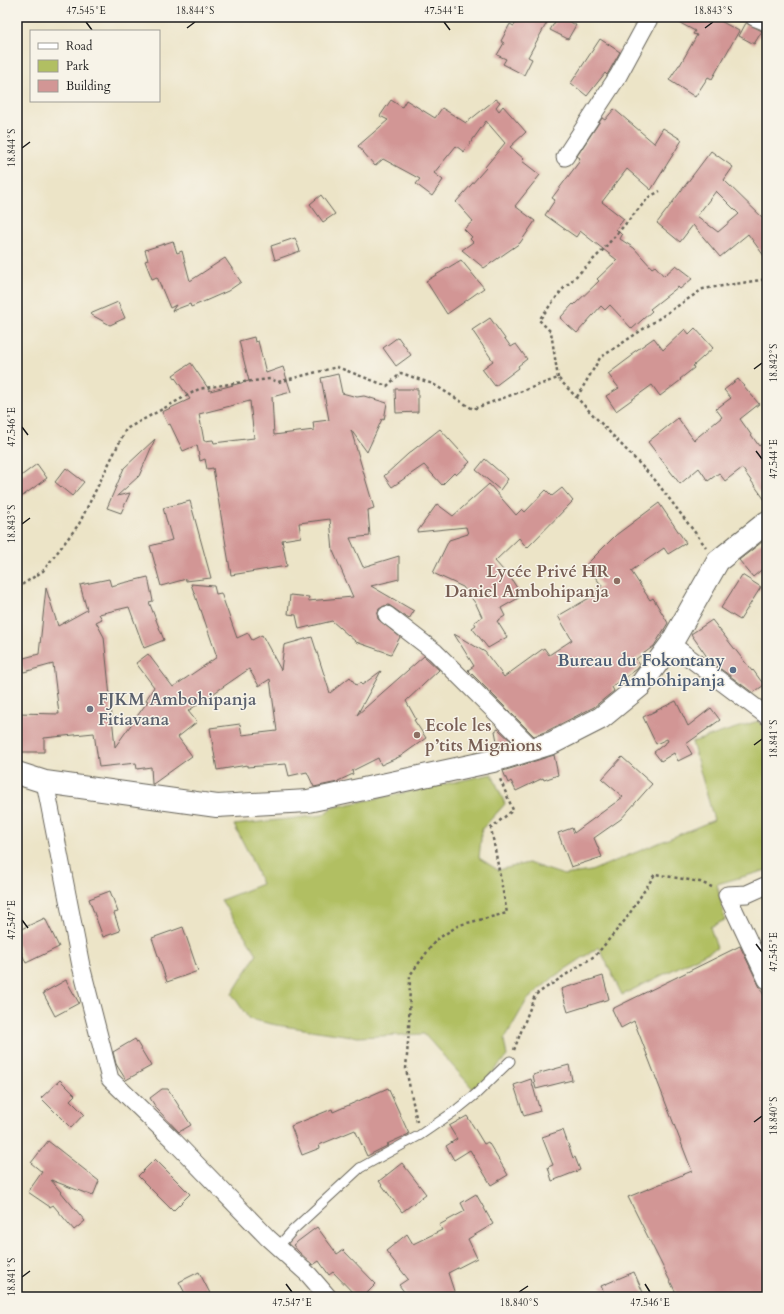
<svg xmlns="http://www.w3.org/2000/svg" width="784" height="1314" font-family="Cardo,serif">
	<rect width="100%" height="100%" fill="#f7f3e8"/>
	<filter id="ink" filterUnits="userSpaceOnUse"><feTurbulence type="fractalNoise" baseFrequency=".025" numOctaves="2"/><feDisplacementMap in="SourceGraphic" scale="8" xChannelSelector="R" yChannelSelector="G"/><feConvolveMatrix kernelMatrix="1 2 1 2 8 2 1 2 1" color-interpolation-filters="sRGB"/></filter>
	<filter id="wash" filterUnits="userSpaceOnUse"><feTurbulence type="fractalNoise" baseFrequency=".012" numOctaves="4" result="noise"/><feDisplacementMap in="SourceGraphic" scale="16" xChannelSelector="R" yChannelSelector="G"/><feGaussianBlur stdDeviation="0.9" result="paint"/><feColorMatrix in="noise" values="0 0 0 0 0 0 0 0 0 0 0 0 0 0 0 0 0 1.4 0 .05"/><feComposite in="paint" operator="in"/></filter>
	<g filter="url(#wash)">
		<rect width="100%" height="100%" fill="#ece4c7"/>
		<path fill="#b1bf62" stroke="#666e3f" d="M758,721L767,732V870L717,884L725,920L710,927L717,948L622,995L599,947L555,976L527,1000L504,1040L507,1056L475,1091L424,1034L358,1037L276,1025L249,1019L232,994L257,954L221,900L262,884L248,852L234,825L323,815L331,808L492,774L505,804L482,829L479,858L498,870L528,863L564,875L591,871L714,820L692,742Z"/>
		<g id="blocks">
			<g fill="#d29695" fill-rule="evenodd">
				<path d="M518,17H550L528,57L532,59L524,75L503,64L506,59L497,55L504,43L501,41L510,24L514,26Z"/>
				<path d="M558,17H560L576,25L568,39L550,30Z"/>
				<path d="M669,17H713L739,31L712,79L708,77L695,97L669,80L679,65H680L697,35L693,34L695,31Z"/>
				<path d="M746,23L762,31L754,44L739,36Z"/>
				<path d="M600,39L620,52L607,75L605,73L587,96L571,83Z"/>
				<path d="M496,99L500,102L496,107L499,111L503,106L526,132L510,147L524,159L522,161L540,175L515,206L535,221L520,243L484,268L462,250L473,242L470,239L472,237L464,229L473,221L456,202L486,168L485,167L505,143L486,121L464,152L456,146L434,173L443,180L432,196L416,184L420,179L383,159L375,166L358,146L388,120L380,116L391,100L402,107L406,100L435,118L442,108L466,123Z"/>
				<path d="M614,109L654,143L663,128L682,140L651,190L627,169L602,202L624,219L616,229L622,235L620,239L634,248L652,268L655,266L664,276L676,265L693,278L680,289L678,287L650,309L652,311L632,329L610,305L605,310L601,306L577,333L560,318L573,304L574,305L599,281L597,279L617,260L580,231L576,237L545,215L555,200L552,198L579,162L578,161L580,158L577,156L602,118L605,120Z"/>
				<path d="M711,151L733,167L724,180L767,222V260L748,234L720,257L693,225L680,242L657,223ZM716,191L739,214L718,232L697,216Z"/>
				<path d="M321,195L335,214L323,222L310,204Z"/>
				<path d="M295,238L300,251L275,260L271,246Z"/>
				<path d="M173,241L177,253L182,251L190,281L225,258L241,282L228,291L203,302L191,307L190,304L172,311L176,305L170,308L157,277L152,279L145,261L148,260L145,250Z"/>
				<path d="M461,260L484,288L447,314L426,281Z"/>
				<path d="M118,302L125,318L110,325L90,314Z"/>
				<path d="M490,318L511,347L516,344L527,359L518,366L519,368L495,386L482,369L493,361L472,330Z"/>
				<path d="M695,328L713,348L693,366L694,368L680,379L681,380L660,396L652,385L616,411L606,396L619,388L608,374L632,356L631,354L654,338L663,350L685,329L689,334Z"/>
				<path d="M254,337L255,342L258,341L266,373L283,367L291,392L272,397L274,435L314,430L313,422L329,420L321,378L338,374L342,393L357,397L364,396L387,403L384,420L382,419L367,452L351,430L374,508L368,510L370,536L350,538L363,567L399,556V579L371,586L414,611L409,619L389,605L384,606L379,609L377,614L378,619L400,637L391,654L356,642L332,621L299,629L296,615L288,614L290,595L309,597L308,601L353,597L333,551L330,519L299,523L301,537L282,540L287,566L231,575L213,468L207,469L205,459L200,461L197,445L183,451L170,424L168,425L162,412L190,399L173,375L191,363L210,391L249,381L239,341ZM250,401L254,438L214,443L213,440L204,441L199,414Z"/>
				<path d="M398,337L411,355L396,366L383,348Z"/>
				<path d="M738,379L759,404L740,419L759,446L767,440V503L742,468L725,481L719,473L708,481L699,468L680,484L648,442L678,418L694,440L722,417L716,409L731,398L724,390Z"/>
				<path d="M395,389H418V412L396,413Z"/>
				<path d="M440,429L470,462L456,475L454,473L442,485L424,465L392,487L384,476L408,454Z"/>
				<path d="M155,439L139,476L117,496L130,493L121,513L107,508L124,468Z"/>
				<path d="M485,459L508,479L500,490L476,470Z"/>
				<path d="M37,464L47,478L17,500V479Z"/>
				<path d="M66,468L84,482L72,496L55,482Z"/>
				<path d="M489,484L516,515L522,509L525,512L546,490L552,496L562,488L573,501L527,548L519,538L495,561L512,580L522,596L501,608L505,616L497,621L507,637L488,648L472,628L476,625L474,622L482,617L476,604L463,587L433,573L449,540L468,534L466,527L417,532L437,504L453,516Z"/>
				<path d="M190,501L211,578L186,581V579L161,586L150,546L172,540L163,508Z"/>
				<path d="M659,503L686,543L668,554L664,548L631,571L650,600L653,598L668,623L654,646L636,659L640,665L637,669L612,687L614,691L594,707L547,731L534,736L468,670L474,666L454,634L485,652L504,677L544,648L549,655L572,640L558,616L591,597L590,595L602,586L586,565L616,535Z"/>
				<path d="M767,538V565L753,577L739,560Z"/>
				<path d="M742,575L761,587L740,620L721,608Z"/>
				<path d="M148,577L153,601L149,602L164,640L144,648L129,607L99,614L102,619L96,622L104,637L115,747L148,701L146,700L154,687L136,663L148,654L173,687L217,657L201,610H200L191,584L214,586L216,594L221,593L237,638L248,633L252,640L262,635L281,670L284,645L312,637L330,693L350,677L356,685L360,683L362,685L381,671L357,715L424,656L439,670L406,701L416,719L414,720L426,738L401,756L381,765L378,758L352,771L353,774L338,781V782L314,787L307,772L289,776L286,764L247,767V765L217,770L210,728L240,724L242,735L277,731L270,679L259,686L249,669L188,711L197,722L178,737L192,756L153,784H152L151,767L137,769L136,763L99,767L94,733L44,738V752H17L18,713L59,714L53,664L24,672L20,659L39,654L46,588L58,626L87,610L80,585L109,579L111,586Z"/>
				<path d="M712,620L752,671L753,670L764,685L753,693L710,661L691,634Z"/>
				<path d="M676,701L688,726L711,708L720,720L686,744L692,754L678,761L674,753L661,761L654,752L668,741L667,739L656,744L643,717Z"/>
				<path d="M498,729L512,742L498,746L495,731Z"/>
				<path d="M554,755L558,775L544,780L543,778L516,791L511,781L508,783L503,771Z"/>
				<path d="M622,757L652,784L621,819L594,838L602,857L571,867L558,833L572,828L574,833L623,797L602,779Z"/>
				<path d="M110,891L118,912L114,913L120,931L103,937L89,899Z"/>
				<path d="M45,918L59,947L26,963L17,943V931Z"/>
				<path d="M183,927L198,971L167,982L152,938Z"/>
				<path d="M740,946L767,1002V1297H678L628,1197L692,1171L634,1021L621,1028L612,1009Z"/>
				<path d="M603,976L609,999L568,1012L561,989Z"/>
				<path d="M66,980L79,1003L55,1016L43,993Z"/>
				<path d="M135,1039L151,1066L126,1080L116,1064L113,1052Z"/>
				<path d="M569,1065L572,1080L536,1089L533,1075Z"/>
				<path d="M531,1079L540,1111L524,1116L514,1085Z"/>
				<path d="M60,1080L75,1095L70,1100L84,1114L71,1128L41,1098Z"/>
				<path d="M388,1088L409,1134L387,1144L389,1145L367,1156L355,1130L319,1145L320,1148L302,1155L291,1126L332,1109L333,1112Z"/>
				<path d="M162,1089H168L191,1125L179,1132L157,1109L150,1098Z"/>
				<path d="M467,1116L484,1144L488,1142L508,1175L491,1185L470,1150L454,1160L446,1146L457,1139L449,1126Z"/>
				<path d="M563,1130L573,1158L575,1157L580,1170L552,1181L548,1167L553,1165L542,1137Z"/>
				<path d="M48,1141L99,1181L93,1196L51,1180L85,1221L74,1230L53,1205L50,1207L28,1192L42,1172L31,1163Z"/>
				<path d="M155,1159L190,1194L173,1211L138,1176Z"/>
				<path d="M402,1163L426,1194L402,1212L379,1181Z"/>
				<path d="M476,1194L493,1224L468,1239L477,1258L448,1273L456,1297H408L399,1285L408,1279L386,1251L407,1234L413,1244L442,1230L439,1225L465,1211L461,1203Z"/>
				<path d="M317,1227L337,1254L343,1250L376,1284L363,1297H357L333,1272L329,1275L319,1261L313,1265L298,1251L293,1245Z"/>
				<path d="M199,1272L212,1297H187L179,1282Z"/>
				<path d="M634,1272L645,1297H606L601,1286Z"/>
			</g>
		</g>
	</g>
	<g filter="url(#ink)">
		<use href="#blocks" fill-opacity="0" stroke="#656258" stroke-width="1"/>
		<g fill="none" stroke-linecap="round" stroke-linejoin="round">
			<defs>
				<path id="service" d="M278,1247L293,1230L360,1168L420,1135L455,1111L476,1094L510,1061"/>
				<g id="minor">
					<path d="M754,17L767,22"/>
					<path d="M565,157L618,76L650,17"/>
					<path d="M387,615L435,652L533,749"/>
					<path d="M671,644L767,716"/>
					<path d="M45,782L81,966L110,1079L173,1140L268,1238L309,1275L328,1297"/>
					<path d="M767,885L747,894L727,895L767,980"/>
				</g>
				<path id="tertiary" d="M17,773L45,782L217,806L308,801L493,761L552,743L601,718L640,686L671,644L718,561L767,522"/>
			</defs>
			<use href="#service" stroke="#656258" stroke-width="11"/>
			<use href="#minor" stroke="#656258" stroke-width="19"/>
			<use href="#tertiary" stroke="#656258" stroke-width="24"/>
			<g stroke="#656258" stroke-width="2.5" stroke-dasharray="3 3" stroke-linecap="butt">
				<path d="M558,378L551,332L539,320L562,290L601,252L649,197L660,191"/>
				<path d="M577,397L600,358L703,289L767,279"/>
				<path d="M17,588L43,571L79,524L126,429L199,389L235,383L270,379L278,382L337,367L387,386L401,373L433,384L473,409L558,378L655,480L706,547"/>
				<path d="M514,1050L535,995L596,955L626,919L655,874L700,882L712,887"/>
				<path d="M417,1122L406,1069L409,1029L410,975L436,940L459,925L507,913L491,828L513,810L500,779"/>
			</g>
			<use href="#service" stroke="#fff" stroke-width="9"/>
			<use href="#minor" stroke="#fff" stroke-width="17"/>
			<use href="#tertiary" stroke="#fff" stroke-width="22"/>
		</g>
	</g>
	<path fill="none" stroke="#1c1c1c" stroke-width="1.5" d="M86,22L92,30M444,22L450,30M187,28L195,22M705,28L713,22M22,148L30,142M754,369L762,363M22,427L28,435M756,451L762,459M22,524L30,518M754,745L762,739M22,920L28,928M756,944L762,952M754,1122L762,1116M22,1277L30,1271M286,1284L292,1292M645,1284L650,1292M519,1292L528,1286"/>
	<g fill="#8d6e63" stroke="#f7f3e8" stroke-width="1.5">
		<circle cx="617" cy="581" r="4"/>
		<circle cx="417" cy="735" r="4"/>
	</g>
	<circle fill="#5c6f8a" stroke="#f7f3e8" stroke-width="1.5" cx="733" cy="670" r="4"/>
	<circle fill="#6b7280" stroke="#f7f3e8" stroke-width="1.5" cx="90" cy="709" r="4"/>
	<g text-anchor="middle" stroke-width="3" stroke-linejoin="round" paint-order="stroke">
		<g font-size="17" font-weight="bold" fill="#785e54" stroke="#f7f3e8" text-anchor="end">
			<text x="609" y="577">Lycée Privé HR<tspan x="609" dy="20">Daniel Ambohipanja</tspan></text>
			<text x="425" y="731" text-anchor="start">Ecole les<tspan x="425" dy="20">p’tits Mignions</tspan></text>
		</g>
		<g font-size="17" font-weight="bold" fill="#4e5e75" stroke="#f7f3e8" text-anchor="end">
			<text x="725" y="666">Bureau du Fokontany<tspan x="725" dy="20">Ambohipanja</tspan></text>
		</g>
		<g font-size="17" font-weight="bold" fill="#5b616d" stroke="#f7f3e8" text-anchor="start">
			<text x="98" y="705">FJKM Ambohipanja<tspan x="98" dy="20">Fitiavana</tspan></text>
		</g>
	</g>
	<rect width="784" height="1314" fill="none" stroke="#f7f3e8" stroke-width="44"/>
	<rect x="30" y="30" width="130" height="72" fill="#f7f3e8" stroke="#9f9d96"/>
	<rect x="38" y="43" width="20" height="6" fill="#ffffff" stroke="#9f9d96"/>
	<text x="66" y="50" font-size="12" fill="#1c1c1c">Road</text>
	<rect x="38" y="60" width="20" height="12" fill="#b1bf62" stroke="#9f9d96"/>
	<text x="66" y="70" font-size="12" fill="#1c1c1c">Park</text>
	<rect x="38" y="80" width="20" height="12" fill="#d29695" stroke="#9f9d96"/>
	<text x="66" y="90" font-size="12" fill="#1c1c1c">Building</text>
	<rect x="22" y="22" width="740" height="1270" fill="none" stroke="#1c1c1c" stroke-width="1.5"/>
	<g font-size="10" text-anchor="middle" fill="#1c1c1c">
		<text x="86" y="14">47.545°E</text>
		<text x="195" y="14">18.844°S</text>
		<text x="444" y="14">47.544°E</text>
		<text x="713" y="14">18.843°S</text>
		<text transform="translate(11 148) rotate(-90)" y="4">18.844°S</text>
		<text transform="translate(773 363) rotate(-90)" y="4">18.842°S</text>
		<text transform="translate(11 427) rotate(-90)" y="4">47.546°E</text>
		<text transform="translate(773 459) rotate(-90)" y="4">47.544°E</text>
		<text transform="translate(11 524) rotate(-90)" y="4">18.843°S</text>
		<text transform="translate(773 739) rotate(-90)" y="4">18.841°S</text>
		<text transform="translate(11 920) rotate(-90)" y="4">47.547°E</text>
		<text transform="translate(773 952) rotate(-90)" y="4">47.545°E</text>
		<text transform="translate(773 1116) rotate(-90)" y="4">18.840°S</text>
		<text transform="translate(11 1277) rotate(-90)" y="4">18.841°S</text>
		<text x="292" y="1306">47.547°E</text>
		<text x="519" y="1306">18.840°S</text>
		<text x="650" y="1306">47.546°E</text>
	</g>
</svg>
